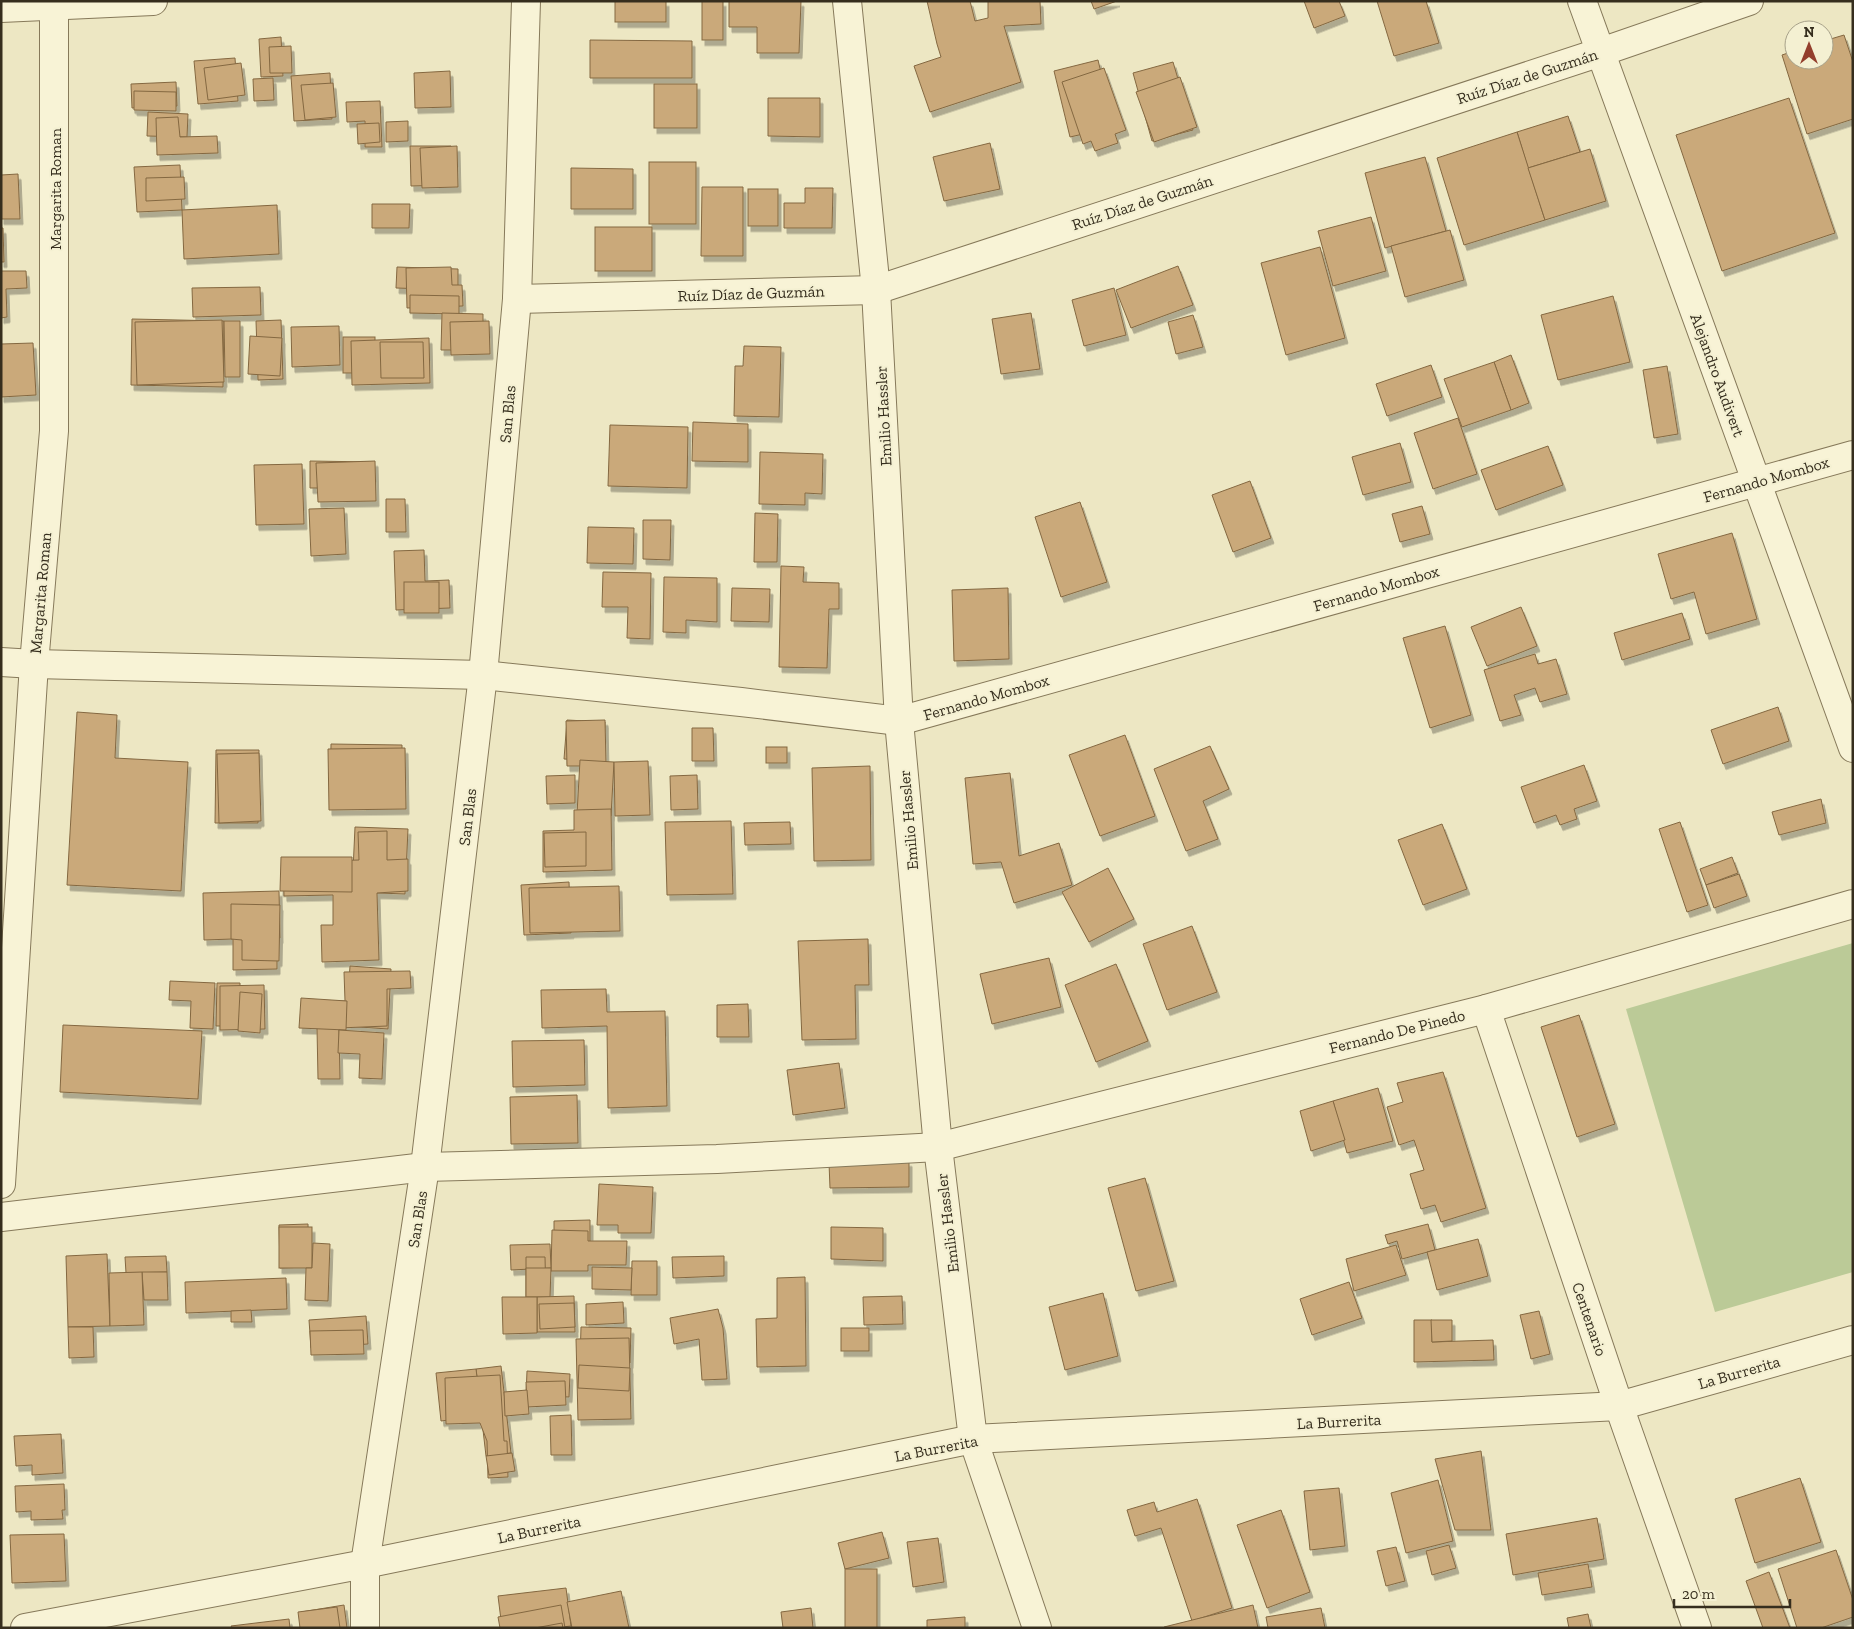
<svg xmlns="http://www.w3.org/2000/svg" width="1854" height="1629" font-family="'Zilla Slab',serif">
	<defs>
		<filter id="shadow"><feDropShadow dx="3" dy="5.5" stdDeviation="0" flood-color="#0004"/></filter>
	</defs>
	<rect width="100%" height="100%" fill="#ede7c3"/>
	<path fill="#bbca97" d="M1853,943V1272L1715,1312L1626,1009Z"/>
	<g fill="#caa97a" stroke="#846841" filter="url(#shadow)">
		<rect x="615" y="1" width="51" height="21"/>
		<rect x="702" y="1" width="21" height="39"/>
		<path d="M729,1H801L799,53H757V27H729Z"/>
		<path d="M927,1H970L975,21L988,18V1H1040L1041,24L1004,26L1021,82L930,112L914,66L941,57L937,44Z"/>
		<path d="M1091,1H1117L1094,9Z"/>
		<path d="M1304,1H1339L1345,16L1314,28Z"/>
		<path d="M1377,1H1426L1439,43L1394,56Z"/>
		<path d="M1844,35L1853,62V119L1807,134L1782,55L1794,51V60H1824V41Z"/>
		<path d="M281,37L283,76L261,77L259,39Z"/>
		<path d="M590,40L692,41V78H590Z"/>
		<path d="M291,46L292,73H270L269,47Z"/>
		<path d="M235,58L238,101L198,104L194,61Z"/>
		<path d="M1098,60L1114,127L1070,137L1054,71Z"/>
		<path d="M1173,62L1193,130L1152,141L1133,73Z"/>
		<path d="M241,63L245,95L208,100L204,68Z"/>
		<path d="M1104,68L1126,130L1115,134L1118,143L1095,151L1091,141L1083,144L1062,82Z"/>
		<path d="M450,71L451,107L415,108L414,73Z"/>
		<path d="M330,73L332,119L294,121L291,76Z"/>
		<path d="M1180,77L1197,127L1154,142L1136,92Z"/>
		<path d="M273,78L274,100L254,101L253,79Z"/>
		<path d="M176,82L177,106L132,108L131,84Z"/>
		<path d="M333,83L336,117L305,120L301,85Z"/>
		<rect x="654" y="84" width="43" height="44"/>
		<path d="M134,91L176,92V111L134,110Z"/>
		<path d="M768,98H820V137L768,136Z"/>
		<path d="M1789,98L1835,233L1722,271L1676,135Z"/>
		<path d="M380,101L382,147H365V121L347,122L346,102Z"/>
		<path d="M148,112L188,114L187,137L147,136Z"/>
		<path d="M1568,116L1580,152L1528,168L1517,132Z"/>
		<path d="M178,117L180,137L217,136L218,153L157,155L156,118Z"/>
		<path d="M408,121V141L386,142V122Z"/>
		<path d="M379,123L380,142L358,144L357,124Z"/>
		<path d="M1517,132L1545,220L1464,245L1437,158Z"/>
		<path d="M990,143L1000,189L944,201L933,157Z"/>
		<path d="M410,146H451L452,185L411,186Z"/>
		<path d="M457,146L458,187L422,188L420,148Z"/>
		<path d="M1590,149L1606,201L1545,220L1528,168Z"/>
		<path d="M1425,157L1446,231L1385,248L1365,173Z"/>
		<rect x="649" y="162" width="47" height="62"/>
		<path d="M180,165L182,210L137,212L134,167Z"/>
		<path d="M571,168L633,169V209H571Z"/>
		<path d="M18,174L20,219H1V175Z"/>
		<path d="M184,177L185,199L146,201V178Z"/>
		<path d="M702,187H743V256H701Z"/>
		<path d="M805,188H833L832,228H784V203H805Z"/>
		<rect x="748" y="189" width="30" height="37"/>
		<path d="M372,204H410L409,228H372Z"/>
		<path d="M277,205L279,254L184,259L182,210Z"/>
		<path d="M1371,217L1386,271L1333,286L1318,231Z"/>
		<rect x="595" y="227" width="57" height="44"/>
		<path d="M1,228H3L4,262H1Z"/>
		<path d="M1450,230L1464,280L1405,297L1391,246Z"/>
		<path d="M1320,247L1345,338L1286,355L1261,263Z"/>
		<path d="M1178,266L1193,305L1131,328L1116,290Z"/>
		<path d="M397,267L458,269V290L396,288Z"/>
		<path d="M451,267L452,285H462L463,306L407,308L406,268Z"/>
		<path d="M1,271H26L27,288L6,289L7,317L1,318Z"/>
		<path d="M260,287L261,315L193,317L192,288Z"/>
		<path d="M1114,288L1126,335L1084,346L1072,300Z"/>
		<path d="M410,295L459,296V314L410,313Z"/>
		<path d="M1613,296L1630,362L1558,380L1541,315Z"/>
		<path d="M442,313L483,314V350H441Z"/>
		<path d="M1031,313L1040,369L1001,374L992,319Z"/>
		<path d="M1193,315L1203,347L1176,354L1168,322Z"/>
		<path d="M132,319L224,321L223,387L131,385Z"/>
		<path d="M222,320L224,382L137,385L135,322Z"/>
		<path d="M281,320L283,379L258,380L256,321Z"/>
		<path d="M224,321H240V377H225Z"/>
		<path d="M489,321L490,354L451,355L450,322Z"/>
		<path d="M339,326L340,365L292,367L291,327Z"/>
		<path d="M250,336L282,338L280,376L248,374Z"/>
		<rect x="343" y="337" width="32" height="36"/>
		<path d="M429,338L430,383L352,385L351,341Z"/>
		<path d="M380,342H423L424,378H381Z"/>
		<path d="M33,343L36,395L1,397V344Z"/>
		<path d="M744,346L781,347L779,417L734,416L735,366H743Z"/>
		<path d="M1511,355L1529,403L1511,410L1494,362Z"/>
		<path d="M1494,362L1511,410L1462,427L1444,379Z"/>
		<path d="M1431,365L1442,397L1387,416L1376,384Z"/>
		<path d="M1667,366L1678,434L1654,438L1643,370Z"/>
		<path d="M1458,418L1477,474L1433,489L1414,433Z"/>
		<path d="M693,422L748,424V462L692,461Z"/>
		<path d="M610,425L688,427L687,488L608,486Z"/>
		<path d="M1400,443L1411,482L1363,495L1352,457Z"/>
		<path d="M1548,446L1563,485L1496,510L1481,470Z"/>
		<path d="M760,452L823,454L822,494L805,493V505L759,504Z"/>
		<path d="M310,461L373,462L372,488H310Z"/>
		<path d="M375,461L376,501L318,502L316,463Z"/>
		<path d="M302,464L304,524L256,525L254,465Z"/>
		<path d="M1250,481L1271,538L1233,552L1212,495Z"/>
		<path d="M386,499H405L406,532H386Z"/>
		<path d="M1080,502L1107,582L1061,597L1035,517Z"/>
		<path d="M1422,506L1430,534L1400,542L1392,514Z"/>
		<path d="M344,508L346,554L311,556L309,509Z"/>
		<path d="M755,513L778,514L777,562H754Z"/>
		<path d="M643,520H671L670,560L643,559Z"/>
		<path d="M588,527L634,528L633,564L587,563Z"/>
		<path d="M1732,533L1757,619L1706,634L1694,592L1671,599L1658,554Z"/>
		<path d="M424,550L425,581L449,580L450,608L396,610L394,551Z"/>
		<path d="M781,566L804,567L803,582L839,583V609H829L827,668L779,667Z"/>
		<path d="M603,572L651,573L650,639L627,638L628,607H602Z"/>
		<path d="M664,577L717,578V622L686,620V633L663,632Z"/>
		<rect x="404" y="582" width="35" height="31"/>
		<path d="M732,588L770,589L769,622L731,621Z"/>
		<path d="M1008,588L1009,659L954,661L952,590Z"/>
		<path d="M1521,607L1537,646L1487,666L1471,627Z"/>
		<path d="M1682,613L1690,639L1622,660L1614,633Z"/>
		<path d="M1445,626L1471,715L1430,728L1403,638Z"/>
		<path d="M1535,654L1538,664L1556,659L1567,694L1540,702L1535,688L1514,695L1521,715L1500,721L1484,670Z"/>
		<path d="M1778,707L1789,741L1723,764L1711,730Z"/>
		<path d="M77,712L117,715L115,758L188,762L181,891L67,885Z"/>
		<path d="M567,720L605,722L603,761L564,759Z"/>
		<path d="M605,720L607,806L585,807L584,766H567L566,721Z"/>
		<path d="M692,728H713L714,761H692Z"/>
		<path d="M1125,735L1155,816L1100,836L1069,755Z"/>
		<path d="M331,744L402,745V800L359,799V806L330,805Z"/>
		<path d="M1210,746L1229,789L1203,801L1218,839L1186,851L1154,769Z"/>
		<rect x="766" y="747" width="21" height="16"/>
		<path d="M405,748L406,809L329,810L328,749Z"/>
		<path d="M216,750H259L258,823H215Z"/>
		<path d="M259,753L261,821L219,823L217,754Z"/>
		<path d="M580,760L614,762L611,816L577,814Z"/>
		<path d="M648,761L650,815L615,816L614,762Z"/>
		<path d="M1584,765L1597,801L1574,809L1577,819L1560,825L1556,815L1534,823L1521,787Z"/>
		<path d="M870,766L871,860L814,861L812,768Z"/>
		<path d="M1010,773L1019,856L1059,843L1072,885L1014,903L1001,862L973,864L965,778Z"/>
		<path d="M575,775V803L547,804L546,776Z"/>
		<path d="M697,775L698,809L671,810L670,776Z"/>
		<path d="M1821,799L1826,823L1779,835L1772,812Z"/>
		<path d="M611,809L612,870L543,872V831L574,830V810Z"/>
		<path d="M731,821L733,894L667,895L665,822Z"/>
		<path d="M790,822L791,844L745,845L744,823Z"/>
		<path d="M1680,822L1708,905L1687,912L1659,829Z"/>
		<path d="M1442,824L1467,889L1423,905L1398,840Z"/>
		<path d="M355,827L408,829L405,894L352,892Z"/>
		<path d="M387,831V860L408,859V891L377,893L379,960L322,962L321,925H333V895L284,896L283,862L359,860L358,832Z"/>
		<path d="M586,832V866L545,867L544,833Z"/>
		<path d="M281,857H352V892L280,891Z"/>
		<path d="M1732,857L1738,873L1706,885L1700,869Z"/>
		<path d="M1108,868L1134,919L1089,942L1062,892Z"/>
		<path d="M1739,874L1747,896L1714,908L1706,885Z"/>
		<path d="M569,882L571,933L524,935L521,885Z"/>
		<path d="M619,886L620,931L530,933L529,888Z"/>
		<path d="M279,891L280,938H277V969L233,970V939L204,940L203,893Z"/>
		<path d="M231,904L280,905L279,961L242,960V940L231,939Z"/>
		<path d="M1192,926L1217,992L1167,1010L1143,944Z"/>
		<path d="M868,939L869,985H855L856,1039L802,1040L798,941Z"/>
		<path d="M1049,958L1061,1007L992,1024L980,974Z"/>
		<path d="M1116,964L1148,1041L1096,1062L1065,985Z"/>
		<path d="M350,966L391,969L388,1029L346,1026Z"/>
		<path d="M410,971L411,988L387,989V1026L339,1028L340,1079H318L317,1028H312L311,1001H345L344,972Z"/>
		<path d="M170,981L215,983L213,1029L190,1028L191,1001L169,1000Z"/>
		<path d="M217,983H240V1026H216Z"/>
		<path d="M264,985L265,1029L220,1030V986Z"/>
		<path d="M606,989L607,1012L665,1011L667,1106L608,1108L607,1026L542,1028L541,990Z"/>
		<path d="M240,992L262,994L260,1033L238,1031Z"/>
		<path d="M301,998L347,1001L346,1030L299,1028Z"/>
		<path d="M748,1004L749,1037H717V1005Z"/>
		<path d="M1579,1015L1615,1124L1577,1137L1541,1027Z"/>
		<path d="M63,1025L202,1031L198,1099L60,1092Z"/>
		<path d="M339,1030L384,1033L382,1079L359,1078L360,1054L338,1053Z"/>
		<path d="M584,1040L585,1085L513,1087L512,1041Z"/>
		<path d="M839,1063L845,1108L793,1115L787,1070Z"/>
		<path d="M1443,1072L1486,1208L1441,1222L1435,1205L1421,1209L1410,1174L1424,1170L1414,1140L1399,1145L1387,1107L1403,1102L1397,1083Z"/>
		<path d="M1378,1088L1393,1141L1347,1153L1333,1101Z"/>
		<path d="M577,1095L578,1143L511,1144L510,1097Z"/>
		<path d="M1333,1101L1345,1140L1311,1151L1300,1111Z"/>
		<path d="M909,1161V1187L830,1188L829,1163Z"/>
		<path d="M1145,1178L1174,1281L1136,1291L1108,1188Z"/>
		<path d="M599,1184L653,1187L651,1233H618V1225H597Z"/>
		<path d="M590,1220V1263L554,1264V1221Z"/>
		<path d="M308,1224L309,1267L280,1268L279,1225Z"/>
		<path d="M1428,1224L1435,1250L1402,1259L1397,1241L1388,1244L1385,1235Z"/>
		<rect x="279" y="1227" width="33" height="41"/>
		<path d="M831,1227L883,1228V1261L831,1259Z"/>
		<path d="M552,1230L588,1231V1241H627L626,1265H588V1271H551Z"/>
		<path d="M1478,1239L1488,1276L1437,1290L1427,1252Z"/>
		<path d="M313,1243L330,1244L328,1301L305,1300L306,1268H312Z"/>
		<path d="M550,1244L551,1268L511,1270L510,1245Z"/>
		<path d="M1396,1245L1406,1275L1354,1291L1346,1259Z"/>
		<path d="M107,1254L110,1326L68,1327L66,1256Z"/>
		<path d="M166,1256L167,1272L126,1273L125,1257Z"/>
		<path d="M724,1256V1276L673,1278L672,1257Z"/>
		<path d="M526,1257H545L546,1298L526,1299Z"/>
		<path d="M632,1261H657V1295H631Z"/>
		<path d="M592,1267L632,1268L631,1290L592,1289Z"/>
		<path d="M526,1268H551L550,1297H526Z"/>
		<path d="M142,1272H167L168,1300H144Z"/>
		<path d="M142,1272L144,1325L110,1326L109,1273Z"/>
		<path d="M805,1277L806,1366L757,1367L756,1319L777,1318V1278Z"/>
		<path d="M286,1278L287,1309L186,1313L185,1282Z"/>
		<path d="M1349,1282L1362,1318L1312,1335L1300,1299Z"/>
		<path d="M1103,1293L1118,1356L1065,1370L1049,1307Z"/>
		<path d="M574,1296L575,1332H537V1297Z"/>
		<path d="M902,1296L903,1324L864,1325L863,1297Z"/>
		<path d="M502,1297H537V1333L503,1334Z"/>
		<path d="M623,1302L624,1323L586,1325V1304Z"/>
		<path d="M574,1303L575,1327L540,1329L539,1304Z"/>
		<path d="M718,1309L723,1328L727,1379L702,1380L699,1339L674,1344L670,1318Z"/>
		<path d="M251,1310L252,1322H231V1311Z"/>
		<path d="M1539,1311L1550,1354L1531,1359L1520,1315Z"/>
		<path d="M366,1316L368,1344L311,1348L309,1320Z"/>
		<path d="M1414,1320H1432V1342L1493,1340L1494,1360L1414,1362Z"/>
		<path d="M1431,1320H1452V1341L1432,1342Z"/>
		<path d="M68,1327H93L94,1357L69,1358Z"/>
		<path d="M581,1327L631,1328L630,1363L580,1361Z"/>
		<rect x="841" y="1328" width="28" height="23"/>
		<path d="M363,1330L364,1354L311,1355L310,1331Z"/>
		<path d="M629,1338L631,1419L578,1420L576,1339Z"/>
		<path d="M579,1365L630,1368L629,1391L578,1388Z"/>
		<path d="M501,1366L511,1453L486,1456L476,1369Z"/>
		<path d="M476,1369L482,1416L441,1421L436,1373Z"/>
		<path d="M527,1371L570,1374L569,1397L526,1395Z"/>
		<path d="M500,1375L504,1441H507L508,1477L488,1478L487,1441L480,1423L446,1424L445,1378Z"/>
		<path d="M565,1381L566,1405L527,1407L526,1382Z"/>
		<path d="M527,1390L529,1414L505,1416L504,1392Z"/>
		<path d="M571,1415L572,1455H551L550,1416Z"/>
		<path d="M61,1434L63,1473L32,1475V1465L16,1466L14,1436Z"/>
		<path d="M1481,1451L1491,1530H1455L1435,1459Z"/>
		<path d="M512,1453L515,1471L489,1475L486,1456Z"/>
		<path d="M1800,1478L1821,1542L1755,1563L1735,1499Z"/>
		<path d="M1438,1480L1453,1541L1406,1553L1391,1493Z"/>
		<path d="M64,1484L65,1510H62L63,1519L31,1520V1511L16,1512L15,1486Z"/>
		<path d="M1339,1488L1345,1546L1310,1550L1304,1491Z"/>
		<path d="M1197,1499L1232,1608L1192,1621L1161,1528L1135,1536L1127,1510L1154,1502L1157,1512Z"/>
		<path d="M1281,1510L1310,1592L1267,1608L1237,1525Z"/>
		<path d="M1597,1518L1604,1559L1513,1575L1506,1534Z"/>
		<path d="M882,1532L889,1558L845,1569L838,1543Z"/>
		<path d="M64,1534L66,1581L12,1583L10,1535Z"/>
		<path d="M938,1538L944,1582L913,1587L907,1542Z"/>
		<path d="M1449,1545L1456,1568L1432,1575L1426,1551Z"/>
		<path d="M1396,1547L1405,1581L1386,1586L1377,1551Z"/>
		<path d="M1836,1550L1853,1600V1617L1821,1628H1797L1778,1569Z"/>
		<path d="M1588,1564L1592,1587L1542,1595L1538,1573Z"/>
		<rect x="845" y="1569" width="32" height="59"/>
		<path d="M1769,1572L1790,1628H1763L1746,1581Z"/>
		<path d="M566,1588L571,1626L554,1628H502L498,1596Z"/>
		<path d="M621,1591L629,1628H572L567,1602Z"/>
		<path d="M344,1605L347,1628H303L301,1612Z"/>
		<path d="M561,1605L565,1628H500L498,1617Z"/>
		<path d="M1253,1605L1258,1628H1164V1627Z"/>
		<path d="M337,1607L340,1628H300L298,1612Z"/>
		<path d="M811,1608L813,1628H783L781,1612Z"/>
		<path d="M1321,1608L1325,1628H1268L1266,1617Z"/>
		<path d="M1588,1614L1591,1628H1569L1567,1618Z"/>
		<path d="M965,1617V1628H927V1620Z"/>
		<path d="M289,1619L290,1628H232L231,1626Z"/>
		<path d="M562,1623L563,1628H535Z"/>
	</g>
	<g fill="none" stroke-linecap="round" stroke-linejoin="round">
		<defs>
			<g id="minor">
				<path d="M847,1L876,290L899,721L938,1147L973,1439L1037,1628"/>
				<path d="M1582,1L1853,748"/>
				<path d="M1,8L153,1"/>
				<path d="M517,299L876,290L1601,52L1749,1"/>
				<path d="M1,662L34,664L483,675L741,702L899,721L1853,455"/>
				<path d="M1486,1009L1619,1406L1697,1628"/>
				<path d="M1,1184L34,664L54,431V1"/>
				<path d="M1,1217L425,1167L717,1159L938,1147L1486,1009L1853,904"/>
				<path d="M25,1628L365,1564L973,1439L1619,1406L1853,1340"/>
				<path d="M365,1628V1564L425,1167L483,675L517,299L526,1"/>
			</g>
		</defs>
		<use href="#minor" stroke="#86795a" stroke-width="30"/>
		<use href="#minor" stroke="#f8f3d6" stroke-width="28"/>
	</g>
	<g text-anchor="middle" stroke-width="4" stroke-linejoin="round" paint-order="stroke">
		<g font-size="16" fill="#362e1e" stroke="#f4f0d2">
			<text transform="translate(1527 76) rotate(-18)" y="6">Ruíz Díaz de Guzmán</text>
			<text transform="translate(55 189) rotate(-90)" y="6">Margarita Roman</text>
			<text transform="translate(1142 202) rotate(-18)" y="6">Ruíz Díaz de Guzmán</text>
			<text transform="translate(751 293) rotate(-2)" y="6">Ruíz Díaz de Guzmán</text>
			<text transform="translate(1718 375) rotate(70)" y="6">Alejandro Audivert</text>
			<text transform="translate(507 414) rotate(-85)" y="6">San Blas</text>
			<text transform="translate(883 416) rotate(-93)" y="6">Emilio Hassler</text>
			<text transform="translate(1766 479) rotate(-16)" y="6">Fernando Mombox</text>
			<text transform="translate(1376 588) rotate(-16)" y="6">Fernando Mombox</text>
			<text transform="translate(40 593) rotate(-85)" y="6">Margarita Roman</text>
			<text transform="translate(986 697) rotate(-16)" y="6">Fernando Mombox</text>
			<text transform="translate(467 817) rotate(-83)" y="6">San Blas</text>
			<text transform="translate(908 820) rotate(-95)" y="6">Emilio Hassler</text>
			<text transform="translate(1397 1031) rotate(-14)" y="6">Fernando De Pinedo</text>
			<text transform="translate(417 1219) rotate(-81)" y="6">San Blas</text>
			<text transform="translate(947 1223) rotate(-97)" y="6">Emilio Hassler</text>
			<text transform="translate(1590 1319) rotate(71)" y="6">Centenario</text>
			<text transform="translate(1739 1372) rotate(-16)" y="6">La Burrerita</text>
			<text transform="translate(1339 1421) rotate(-3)" y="6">La Burrerita</text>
			<text transform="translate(936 1448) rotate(-11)" y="6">La Burrerita</text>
			<text transform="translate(539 1529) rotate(-12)" y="6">La Burrerita</text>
		</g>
	</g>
	<rect width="1854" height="1629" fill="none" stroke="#362e1e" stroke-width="5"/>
	<g transform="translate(1809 45)"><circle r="24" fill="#f4f0d2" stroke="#a8a28a"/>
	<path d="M0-4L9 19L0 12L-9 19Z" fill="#933e2c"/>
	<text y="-8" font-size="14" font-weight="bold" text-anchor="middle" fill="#362e1e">N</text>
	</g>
	<path d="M1674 1599v8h116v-8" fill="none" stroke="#362e1e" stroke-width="2.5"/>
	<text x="1682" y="1599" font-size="15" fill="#362e1e" stroke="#f4f0d2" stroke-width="4" paint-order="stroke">20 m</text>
</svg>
